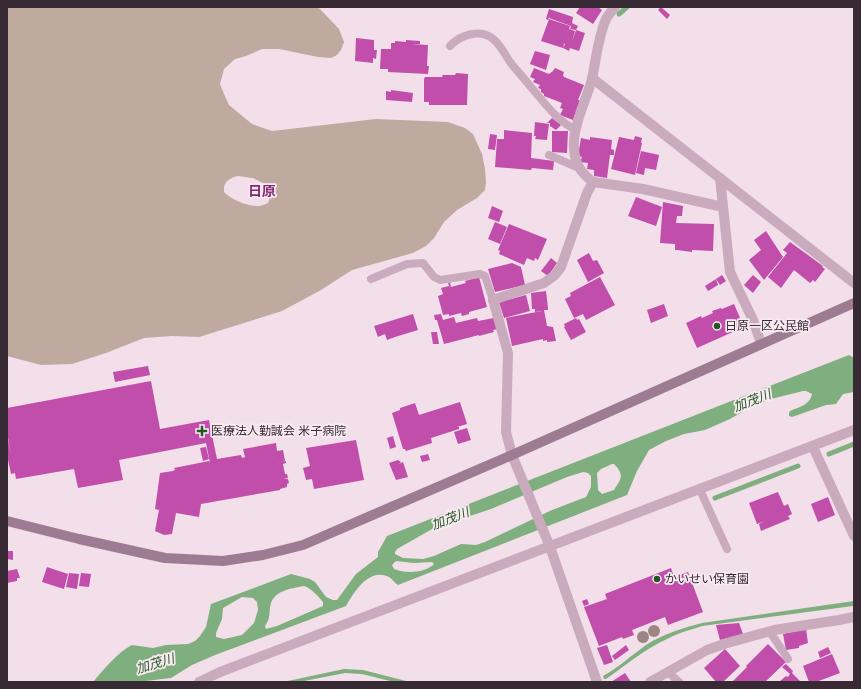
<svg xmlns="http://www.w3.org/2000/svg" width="861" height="689" font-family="Helvetica,'Noto Sans JP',sans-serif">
	<rect width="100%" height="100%" fill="#f2dfe9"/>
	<path fill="#c0a99f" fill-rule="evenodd" d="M7,7H316L320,9L339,29L344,42L341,50L337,55L331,58L318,57L279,49H262L246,56L235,59L224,69L220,84L224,94L229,105L252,124L272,131L376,119L448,122L465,128L473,134L482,154L485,169L486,182L485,190L477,198L457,210L444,222L434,238L426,246L413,253L352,270L321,290L282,311L199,337L172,336L144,338L106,353L72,364L41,365L7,356ZM238,176L253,178L270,187L271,195L268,203C265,204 261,206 258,206C246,206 232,200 224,192C223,182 229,178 238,176Z"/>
	<g fill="#7fae7f" fill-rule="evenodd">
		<path d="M849,355L854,358V392L843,394L836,404L826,405L792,417L789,416V413L790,411C799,407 810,405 812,394L806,391H803L771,399L749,408L730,419L705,430L684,434L666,441L649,450L637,471L627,495L398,585C395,583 392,579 389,577C369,567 354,592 346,606L215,655L192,665L171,678L137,682H93C104,669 117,653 132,645L153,648L166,645L188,644L195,641L200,636L206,627L211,604L291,574L310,579L315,582L326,597L333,600H337L356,574L378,557V552L387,536ZM612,464H614C625,475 621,479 614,490L602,494L598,490L597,473L601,469ZM583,472L588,473L591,476V487L586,497L552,510L485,542L476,545L461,544L434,556L423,559L403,558L395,554V552L397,549L434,528L491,509L567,477ZM396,561L414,563L432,562L434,564C425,573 406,574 394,569L392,565ZM304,586C311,588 319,597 323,602V606L277,626L266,629L265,626C270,618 269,616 270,608C272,590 290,589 304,586ZM242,597L253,598L257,602L258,610L254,623L242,635L224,639L216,637V633L222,619L223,608Z"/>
		<path d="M854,601L853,606L702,626C690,630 678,633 667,639C645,649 626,665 606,679H604L603,676C618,668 632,655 646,645C663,634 683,628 702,623Z"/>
		<path d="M344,669L363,670L410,682H394L362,674L345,673L299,682H283Z"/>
	</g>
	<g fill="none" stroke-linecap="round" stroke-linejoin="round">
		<g stroke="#7fae7f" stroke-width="5">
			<path d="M619,14L627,7"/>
			<path d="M829,454L854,444"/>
			<path d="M715,498L798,466"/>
		</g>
	</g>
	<g fill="#c04eaa">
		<path d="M580,7H598L602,10L593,24L576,13Z"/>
		<path d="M661,7L670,15L667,19L658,10Z"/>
		<path d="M549,9L573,17L572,23L578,26L576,30L570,29L571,26L549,18L550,15L548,20L546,19Z"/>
		<path d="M549,19L570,26L569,29L575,31L572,42L576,30L585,33L579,51L570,48L569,51L563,48L565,44L571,46L562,43L564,44L563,48L541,41Z"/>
		<path d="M356,38L374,40V50H377L376,59L373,58V63L355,61Z"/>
		<path d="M406,40L420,41V44H411L428,45L427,66H429L428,74L388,72V69H380L381,49H391V43H395V41L406,42Z"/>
		<path d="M535,51L550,55L546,70L530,64Z"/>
		<path d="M534,68L549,74L553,71L555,68L564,72L563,75L564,77L584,85L578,100H580L578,106L573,120L560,115L563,109L560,108L562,103L544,96V94L541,92V89L538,88L540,85L533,82L535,79L530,77Z"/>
		<path d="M456,73L468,74L467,105H429V102H424V79L425,77H443L442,75H455Z"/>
		<path d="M391,90L413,93L412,102L386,100V91L391,92Z"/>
		<path d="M552,118L561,125L556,130L550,126V123H547Z"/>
		<path d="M535,122L549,124L547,140L535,139L536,136H534Z"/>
		<path d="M504,130L532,133L531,158L554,161L553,170L532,168L531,170L495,167L497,139H504Z"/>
		<path d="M552,131H568L567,153L552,152Z"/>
		<path d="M490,134L497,135L495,150L488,149Z"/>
		<path d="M635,136L642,138L641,143H642L635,175L611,169L619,137L634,140Z"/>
		<path d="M590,137L612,140L611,149L614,150V155H610L607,178L594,176V170L587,169L588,163L580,162L582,157L578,156L581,138L590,140Z"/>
		<path d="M641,151L659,155L656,170L645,168L644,175L636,173Z"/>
		<path d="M636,197L662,207L656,226L628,216Z"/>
		<path d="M663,202L683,206L682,216H677L676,223L714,224L713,251L692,250V252L677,250H675V244L660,243Z"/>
		<path d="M492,206L503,211L499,222L488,218Z"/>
		<path d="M495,222L507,227L500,244L488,239Z"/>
		<path d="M509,224L547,239L538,260L535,258L534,261L527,258L524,265L499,254L500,251L498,250Z"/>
		<path d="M766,231L783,257L764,280L749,260L761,250L754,240Z"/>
		<path d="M790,242L823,266L822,267L825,269L815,282L813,280L810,283L794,270L781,288L768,277L787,253L783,250Z"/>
		<path d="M589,253L593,261L597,260L604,273L588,282L577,260Z"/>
		<path d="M551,258L557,263L548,276L541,271Z"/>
		<path d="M512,263L521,267L525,285L495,292L488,269Z"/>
		<path d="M722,275L726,281L720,285L716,279Z"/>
		<path d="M753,275L761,282L753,293L744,285Z"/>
		<path d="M479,277L487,307L469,312V314L462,316L461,313L449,316V314L443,315L438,296L443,294L441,288L449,286L450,288L448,283L450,282L451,287L466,283L465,281Z"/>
		<path d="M600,277L615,305L586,320L583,314L574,318L565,299L571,296L570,293Z"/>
		<path d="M716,279L718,285L708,291L705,286Z"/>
		<path d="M546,291L548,308L539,309L548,308V310H544L547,326L553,327L556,341L547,342V340L543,341V339L512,346L506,318L542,311L535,312V309H532L531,293Z"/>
		<path d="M526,295L530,311L504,318L499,302Z"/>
		<path d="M664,304L668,316L651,323L647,310Z"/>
		<path d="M734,304L744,327L697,348L686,323L701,316L702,318L713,313L712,311L721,308L722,309Z"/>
		<path d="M413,314L418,330L395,337L393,331L395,337L387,340L385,334L378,337L374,326Z"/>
		<path d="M441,314L443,320L454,317L456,323L477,318L478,321L494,318L497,329L493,330L494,332L479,336V335L444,344L437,320H435L434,315Z"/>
		<path d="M576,318L577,320L579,319L586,332L571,340L564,327H565L564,324Z"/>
		<path d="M431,332H437L439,344H433Z"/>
		<path d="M148,366L150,375L115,382L113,372Z"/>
		<path d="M151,381L160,429L209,420L211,431V426H214L215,435H212L217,459L241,455L242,458L245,457L243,449L276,443L277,451L283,450L285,461L276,463L286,461V463L283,464L285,474H287L288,478L283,479H288L289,483L287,484V487L280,489V490L201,504L199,517L176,513L172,534L164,535L155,531L159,510L155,509L160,473L173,471L175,470L174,468L209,461L210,463L206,443L119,460L123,480L78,488L74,469L16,479L15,473L11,474L7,455L8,440L11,455L7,432V408Z"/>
		<path d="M460,402L467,424L457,427H459V429L431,438L432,443L406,451L405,449H403L392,413L400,410V408L415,403L419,415Z"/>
		<path d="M467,428L471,440L458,444L454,432Z"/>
		<path d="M393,436L396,447L390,449L387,438Z"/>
		<path d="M356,440L364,480L314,489L312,479L306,480L303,468L310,466L306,448Z"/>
		<path d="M206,447L209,459L203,461L200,448Z"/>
		<path d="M428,454L430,460L422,462L420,456Z"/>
		<path d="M398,460L401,462L399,464L403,462L408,477L396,480L389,463Z"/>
		<path d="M778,492L784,506L788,504L792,514L788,516L790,519L761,531L759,524L765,521L757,524L749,503Z"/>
		<path d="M828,497L835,515L818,522L811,504Z"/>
		<path d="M7,551H13V560L7,559Z"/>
		<path d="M47,567L68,574L64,589L42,582Z"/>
		<path d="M671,568L674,577L688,572L703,612L668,625L665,617L632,630L634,635L623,639L622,637L599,646L584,607L607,599L605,594Z"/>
		<path d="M17,569L20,578H17V581L7,583V571Z"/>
		<path d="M69,573L79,574L77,589L66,587Z"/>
		<path d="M81,573L91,574L89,587L79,586Z"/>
		<path d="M587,599L589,604L584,606L582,601Z"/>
		<path d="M739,623L743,634L720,640L716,625Z"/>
		<path d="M806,629L808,643L799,646V648L786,650L783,634Z"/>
		<path d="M768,644L786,662L765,682H732L747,667L746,666Z"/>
		<path d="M607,645L613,662L604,665L597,648Z"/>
		<path d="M626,645L629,650L615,660L612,656Z"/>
		<path d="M828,647L831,653L820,658L818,652Z"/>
		<path d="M725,649L740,666L723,682H716L704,668Z"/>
		<path d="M832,654L840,673L816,682H809L803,666Z"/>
		<path d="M786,664L793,671L792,673L801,682H779L786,676L788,677L790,674L782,667Z"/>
		<path d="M625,673L631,682H611Z"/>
	</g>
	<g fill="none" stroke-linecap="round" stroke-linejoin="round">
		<g stroke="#caabbd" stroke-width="8">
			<path d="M450,46C460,35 479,29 492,38C501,45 504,53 510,62C516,70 524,78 530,86C544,102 556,120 576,130"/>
			<path d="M549,155L579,168"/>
			<path d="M371,279L407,264L423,263L434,277L440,280L480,274L485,276L493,300"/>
			<path d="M700,490L727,549"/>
			<path d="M770,632L788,659"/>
			<path d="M668,672L679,682"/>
		</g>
		<g stroke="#caabbd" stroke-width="10">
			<path d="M592,78L854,283"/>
			<path d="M720,178L730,272L753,320L761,343"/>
			<path d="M593,182L643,189L723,207"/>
			<path d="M813,447L854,536"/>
			<path d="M199,682L220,672L854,430"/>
			<path d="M597,682L550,547L512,455L506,432L508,353L493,300L544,283L555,275L561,267L587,193L593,182C581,173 575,164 574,149C572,127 586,101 592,79C596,59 598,38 606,19C608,15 612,11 615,7"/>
			<path d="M650,682L707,650L724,644L774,630L839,620L854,617"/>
		</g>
		<path stroke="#9d7c93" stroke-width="10" d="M7,521L79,539L165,558L223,561L263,555L303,545L512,455L854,303"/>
	</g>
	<g fill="#9c8583">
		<circle cx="654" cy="631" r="6"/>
		<circle cx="643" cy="637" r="6"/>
	</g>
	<g fill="#215722" stroke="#f9ebf2" stroke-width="1.5">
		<circle cx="717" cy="326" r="4"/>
		<path d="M200 425h4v4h4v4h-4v4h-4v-4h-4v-4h4z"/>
		<circle cx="657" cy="579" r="4"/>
	</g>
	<g text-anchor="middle" stroke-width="3.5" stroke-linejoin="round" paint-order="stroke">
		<g font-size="12" fill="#382a34" stroke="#f9ebf2" text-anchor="start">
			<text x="725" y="330">日原一区公民館</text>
			<text x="211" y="435">医療法人勤誠会 米子病院</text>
			<text x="665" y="583">かいせい保育園</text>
		</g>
		<g font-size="13" font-style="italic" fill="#215722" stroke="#f9ebf2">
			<text transform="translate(752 400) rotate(-21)" y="5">加茂川</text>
			<text transform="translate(450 518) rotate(-21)" y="5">加茂川</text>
			<text transform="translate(155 663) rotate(-17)" y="5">加茂川</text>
		</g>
		<g font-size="14" font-weight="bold" fill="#832771" stroke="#f9ebf2">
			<text x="262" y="196">日原</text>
		</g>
	</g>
	<rect width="861" height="689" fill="none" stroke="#382a34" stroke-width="16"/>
</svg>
